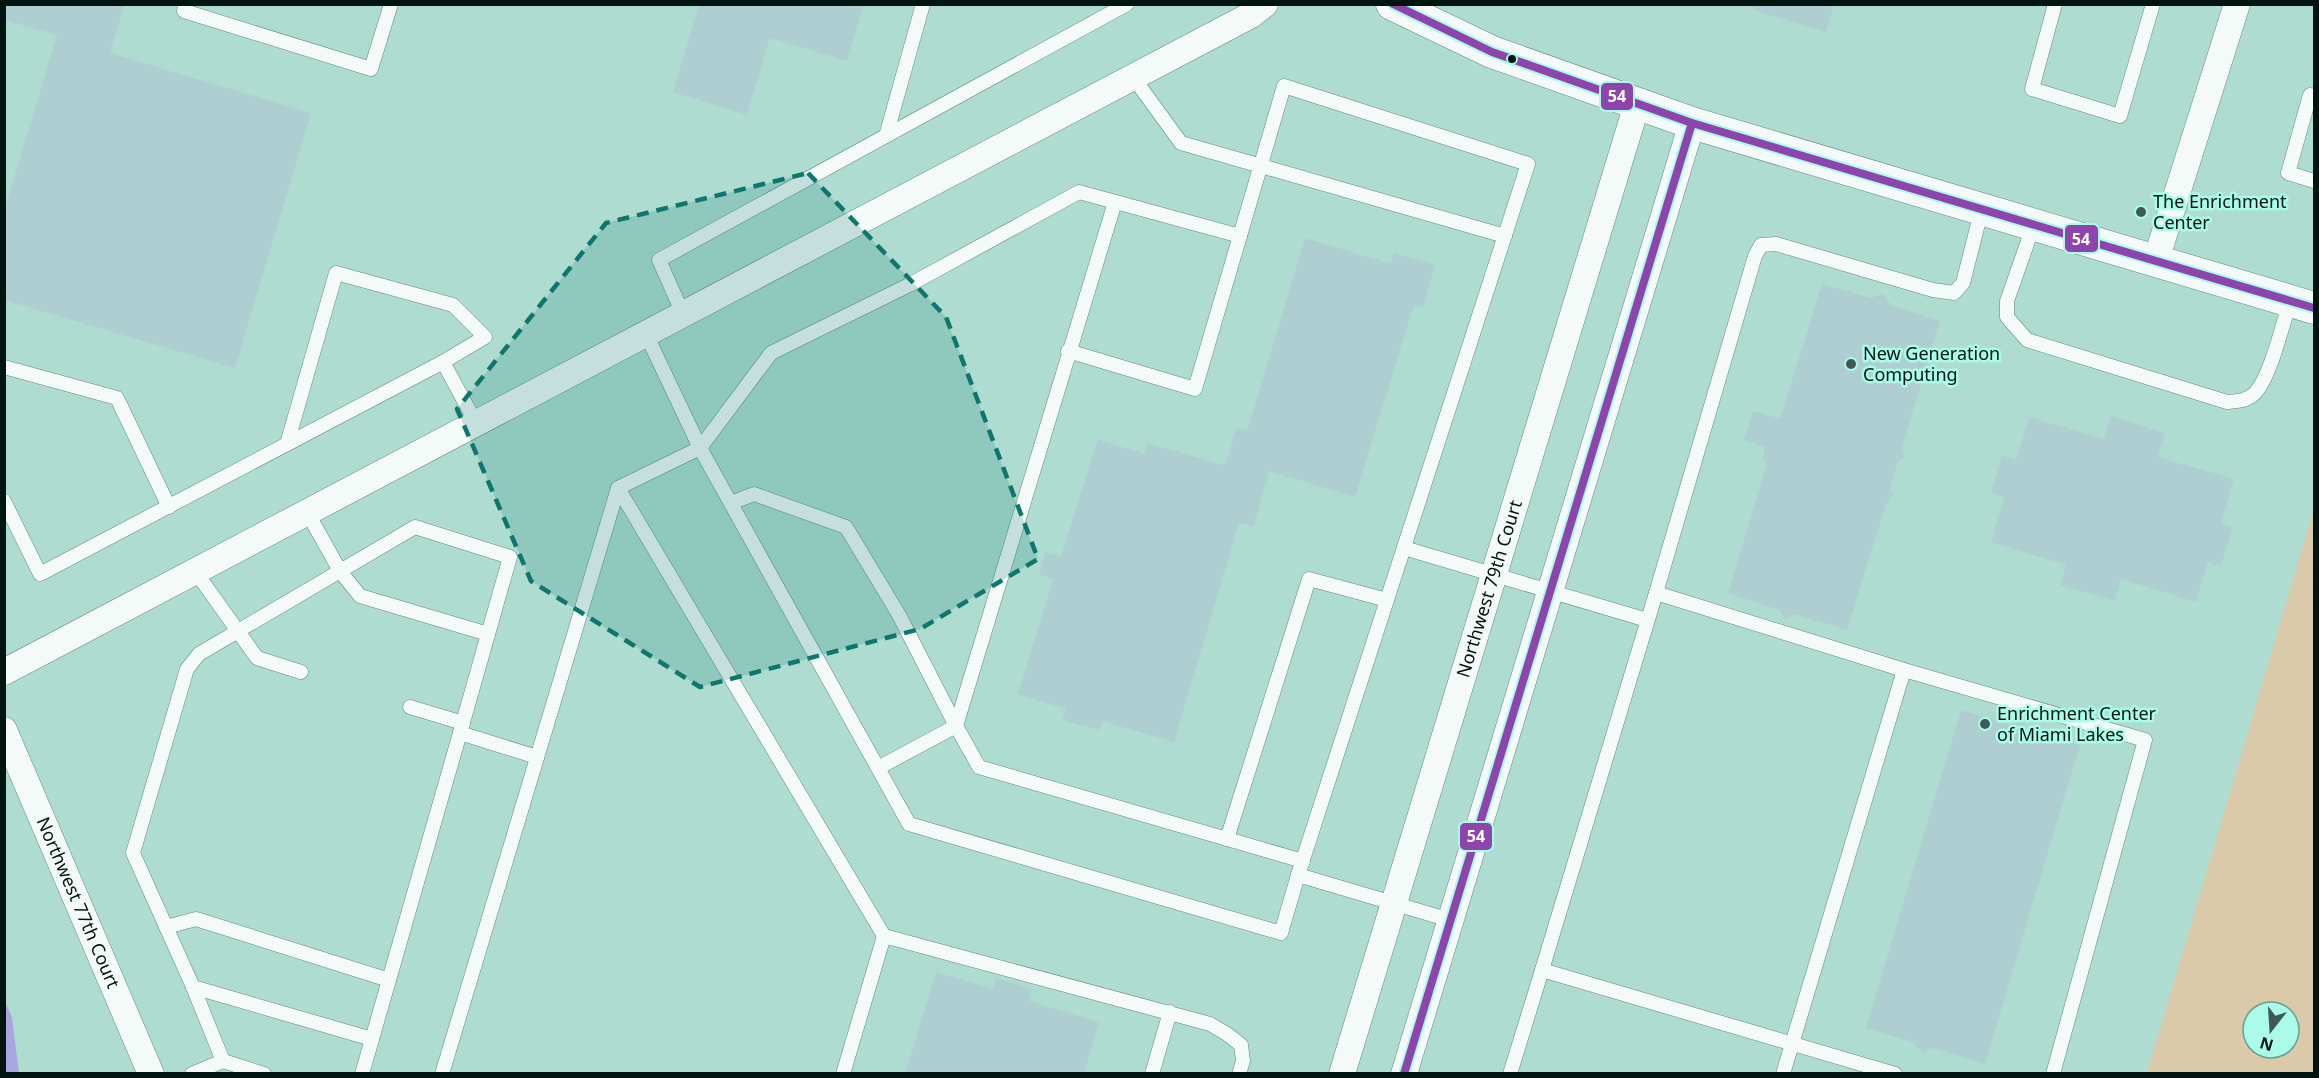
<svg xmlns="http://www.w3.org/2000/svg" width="2319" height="1078" font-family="'Noto Sans',sans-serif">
	<rect width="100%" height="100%" fill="#afdcd1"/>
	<path fill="#dacaaa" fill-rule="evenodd" d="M2314,509V1073H2147ZM2253,1012H2289V1048H2253Z"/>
	<path fill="#a9a5de" d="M4,998L12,1018L19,1073H5Z"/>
	<g fill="#aeced1">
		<path d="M4,4H125L110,53L311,113L235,368L4,300V211L57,35L4,20Z"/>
		<path d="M699,4H864L847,61L770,38L747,115L673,92Z"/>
		<path d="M1754,4H1834L1826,32L1753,10Z"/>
		<path d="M1305,238L1391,264L1394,253L1435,265L1423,307L1414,305L1355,497L1269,471L1254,526L1239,523L1174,742L1102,721L1099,730L1062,720L1066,709L1018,694L1053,579L1039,574L1045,552L1061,556L1098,439L1144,454L1147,443L1223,465V463L1226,464L1236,428L1247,431Z"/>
		<path d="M1822,284L1871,298L1883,294L1891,305L1940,321L1902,448L1906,457L1898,461L1890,489L1894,494L1886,504L1847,630L1794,614L1784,620L1780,610L1728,593L1767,464L1763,458L1765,447L1744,440L1753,411L1780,419Z"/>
		<path d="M2111,416L2165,433L2158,457L2234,479L2221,523L2233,527L2221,566L2208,562L2196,602L2121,579L2115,601L2060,585L2066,565L1991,542L2004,497L1991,493L2002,456L2016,460L2029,417L2104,439Z"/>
		<path d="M1961,710L2010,724L2023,721L2028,730L2080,745L1985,1064L1933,1048L1923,1053L1912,1042L1866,1028Z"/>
		<path d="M936,972L993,989L996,978L1032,989L1029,1001L1099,1022L1084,1074H905Z"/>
	</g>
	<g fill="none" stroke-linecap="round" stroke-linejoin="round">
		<defs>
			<g id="service">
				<path d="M186,4L184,11L371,69L391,4"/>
				<path d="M2055,4L2032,89L2120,116L2153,4"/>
				<path d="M1133,77L1181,143L1505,236"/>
				<path d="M2314,96L2310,95L2288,173L2314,181"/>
				<path d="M886,136L923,4"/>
				<path d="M1115,202L956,726L979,767L1303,861"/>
				<path d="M2034,224L2007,301V317L2027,340L2227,402C2238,401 2246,401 2254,394C2270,379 2283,323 2290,301"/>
				<path d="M683,314L659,260L1127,4"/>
				<path d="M646,334L700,448L909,824L1281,933L1298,875L1450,920"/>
				<path d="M1068,351L1195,389L1284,86L1528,164L1298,875"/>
				<path d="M4,367L117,398L169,507"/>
				<path d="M287,444L336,273L453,305L485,337L443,362"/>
				<path d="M618,488L884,936"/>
				<path d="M4,501L40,574L443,362L476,423"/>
				<path d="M731,503L754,494L846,527L899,615L956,726L878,768"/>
				<path d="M307,512L340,571L360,596L488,634"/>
				<path d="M1404,548L1647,620"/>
				<path d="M195,571L257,658L301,672"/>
				<path d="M1904,670L2145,740L2053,1074"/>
				<path d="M410,707L463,723"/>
				<path d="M1227,839L1309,579L1387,600"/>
				<path d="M166,927L196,919L389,980"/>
				<path d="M1542,970L1656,593"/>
				<path d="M193,987L372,1039"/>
				<path d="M223,1061L264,1074"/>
				<path d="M192,1074L223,1061L193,987L133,853L187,669L199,654L415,527L510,557L460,733"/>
				<path d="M362,1074L460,733L537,757"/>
				<path d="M442,1074L618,488L700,448L771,353L909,285L1079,192L1240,236"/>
				<path d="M843,1074L884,936L1210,1024L1227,1034L1241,1045L1243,1061L1239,1074"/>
				<path d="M1152,1074L1170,1012"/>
				<path d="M1510,1074L1542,970L1895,1074"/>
				<path d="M1783,1074L1904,670L1656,593L1755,256L1761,245L1776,244L1933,290L1954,293L1963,283L1982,208"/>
			</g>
			<g id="minor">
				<path d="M2156,260L2237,4"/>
				<path d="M4,672L1251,15L1265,4"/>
				<path id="s1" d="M4,730L151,1074"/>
				<path id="s2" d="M1342,1074L1637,104"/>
				<path d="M1404,1074L1692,123"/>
			</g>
			<path id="tertiary" d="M1392,4L1492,52L1692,123L2314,308"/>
		</defs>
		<use href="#service" stroke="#608880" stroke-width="15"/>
		<use href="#minor" stroke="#608880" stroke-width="27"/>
		<use href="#tertiary" stroke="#608880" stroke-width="33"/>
		<use href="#service" stroke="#f3faf8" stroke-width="14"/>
		<use href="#minor" stroke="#f3faf8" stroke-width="26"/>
		<use href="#tertiary" stroke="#f3faf8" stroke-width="32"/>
		<defs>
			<g id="bus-1">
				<path d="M1393,4L1492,52L1692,123L2314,308"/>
				<path d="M1404,1074L1692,123"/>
			</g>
		</defs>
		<use href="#bus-1" stroke="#aafbe7" stroke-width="12"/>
		<use href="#bus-1" stroke="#8e44ad" stroke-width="8"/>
	</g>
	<path fill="#0f766e" fill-opacity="0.2" stroke="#0f766e" stroke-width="4.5" stroke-dasharray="12 8" stroke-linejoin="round" d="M808,173L946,317L1038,559L920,629L700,687L531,581L457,409L606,223Z"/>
	<circle fill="#001510" stroke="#aafbe7" stroke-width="2" cx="1512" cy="59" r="5"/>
	<g fill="#3d5b54" stroke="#aafbe7" stroke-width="2">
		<circle cx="2141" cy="212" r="6"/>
		<circle cx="1851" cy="364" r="6"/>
		<circle cx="1985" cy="724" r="6"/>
	</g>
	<g text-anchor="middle" stroke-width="5" stroke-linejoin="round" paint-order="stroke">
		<g font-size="18" fill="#001510" stroke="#aafbe7" text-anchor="start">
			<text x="2153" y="208">The Enrichment<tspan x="2153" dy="21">Center</tspan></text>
			<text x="1863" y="360">New Generation<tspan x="1863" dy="21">Computing</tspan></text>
			<text x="1997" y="720">Enrichment Center<tspan x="1997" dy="21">of Miami Lakes</tspan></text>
		</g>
		<g font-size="18" fill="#001510" stroke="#aafbe7">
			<text dy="6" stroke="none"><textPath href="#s2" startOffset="507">Northwest 79th Court</textPath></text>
			<text dy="6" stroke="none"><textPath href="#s1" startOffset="188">Northwest 77th Court</textPath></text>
		</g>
	</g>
	<g stroke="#aafbe7" stroke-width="2">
		<rect x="1600" y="82" width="34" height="29" rx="6" fill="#8e44ad"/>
		<rect x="2064" y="224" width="35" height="29" rx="6" fill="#8e44ad"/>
		<rect x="1459" y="822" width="34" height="29" rx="6" fill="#8e44ad"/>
	</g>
	<g font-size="16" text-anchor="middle" font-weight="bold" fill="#fff">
		<text x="1617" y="102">54</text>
		<text x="2081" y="245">54</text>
		<text x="1476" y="842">54</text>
	</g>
	<rect width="2319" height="1078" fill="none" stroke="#001510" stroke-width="12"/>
	<g transform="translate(2271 1030) rotate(197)"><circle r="28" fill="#aafbe7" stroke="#669f91" stroke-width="1.5"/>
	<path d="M0-4.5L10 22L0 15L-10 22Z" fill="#3d5b54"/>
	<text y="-9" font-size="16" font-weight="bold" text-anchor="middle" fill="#001510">N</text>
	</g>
</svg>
